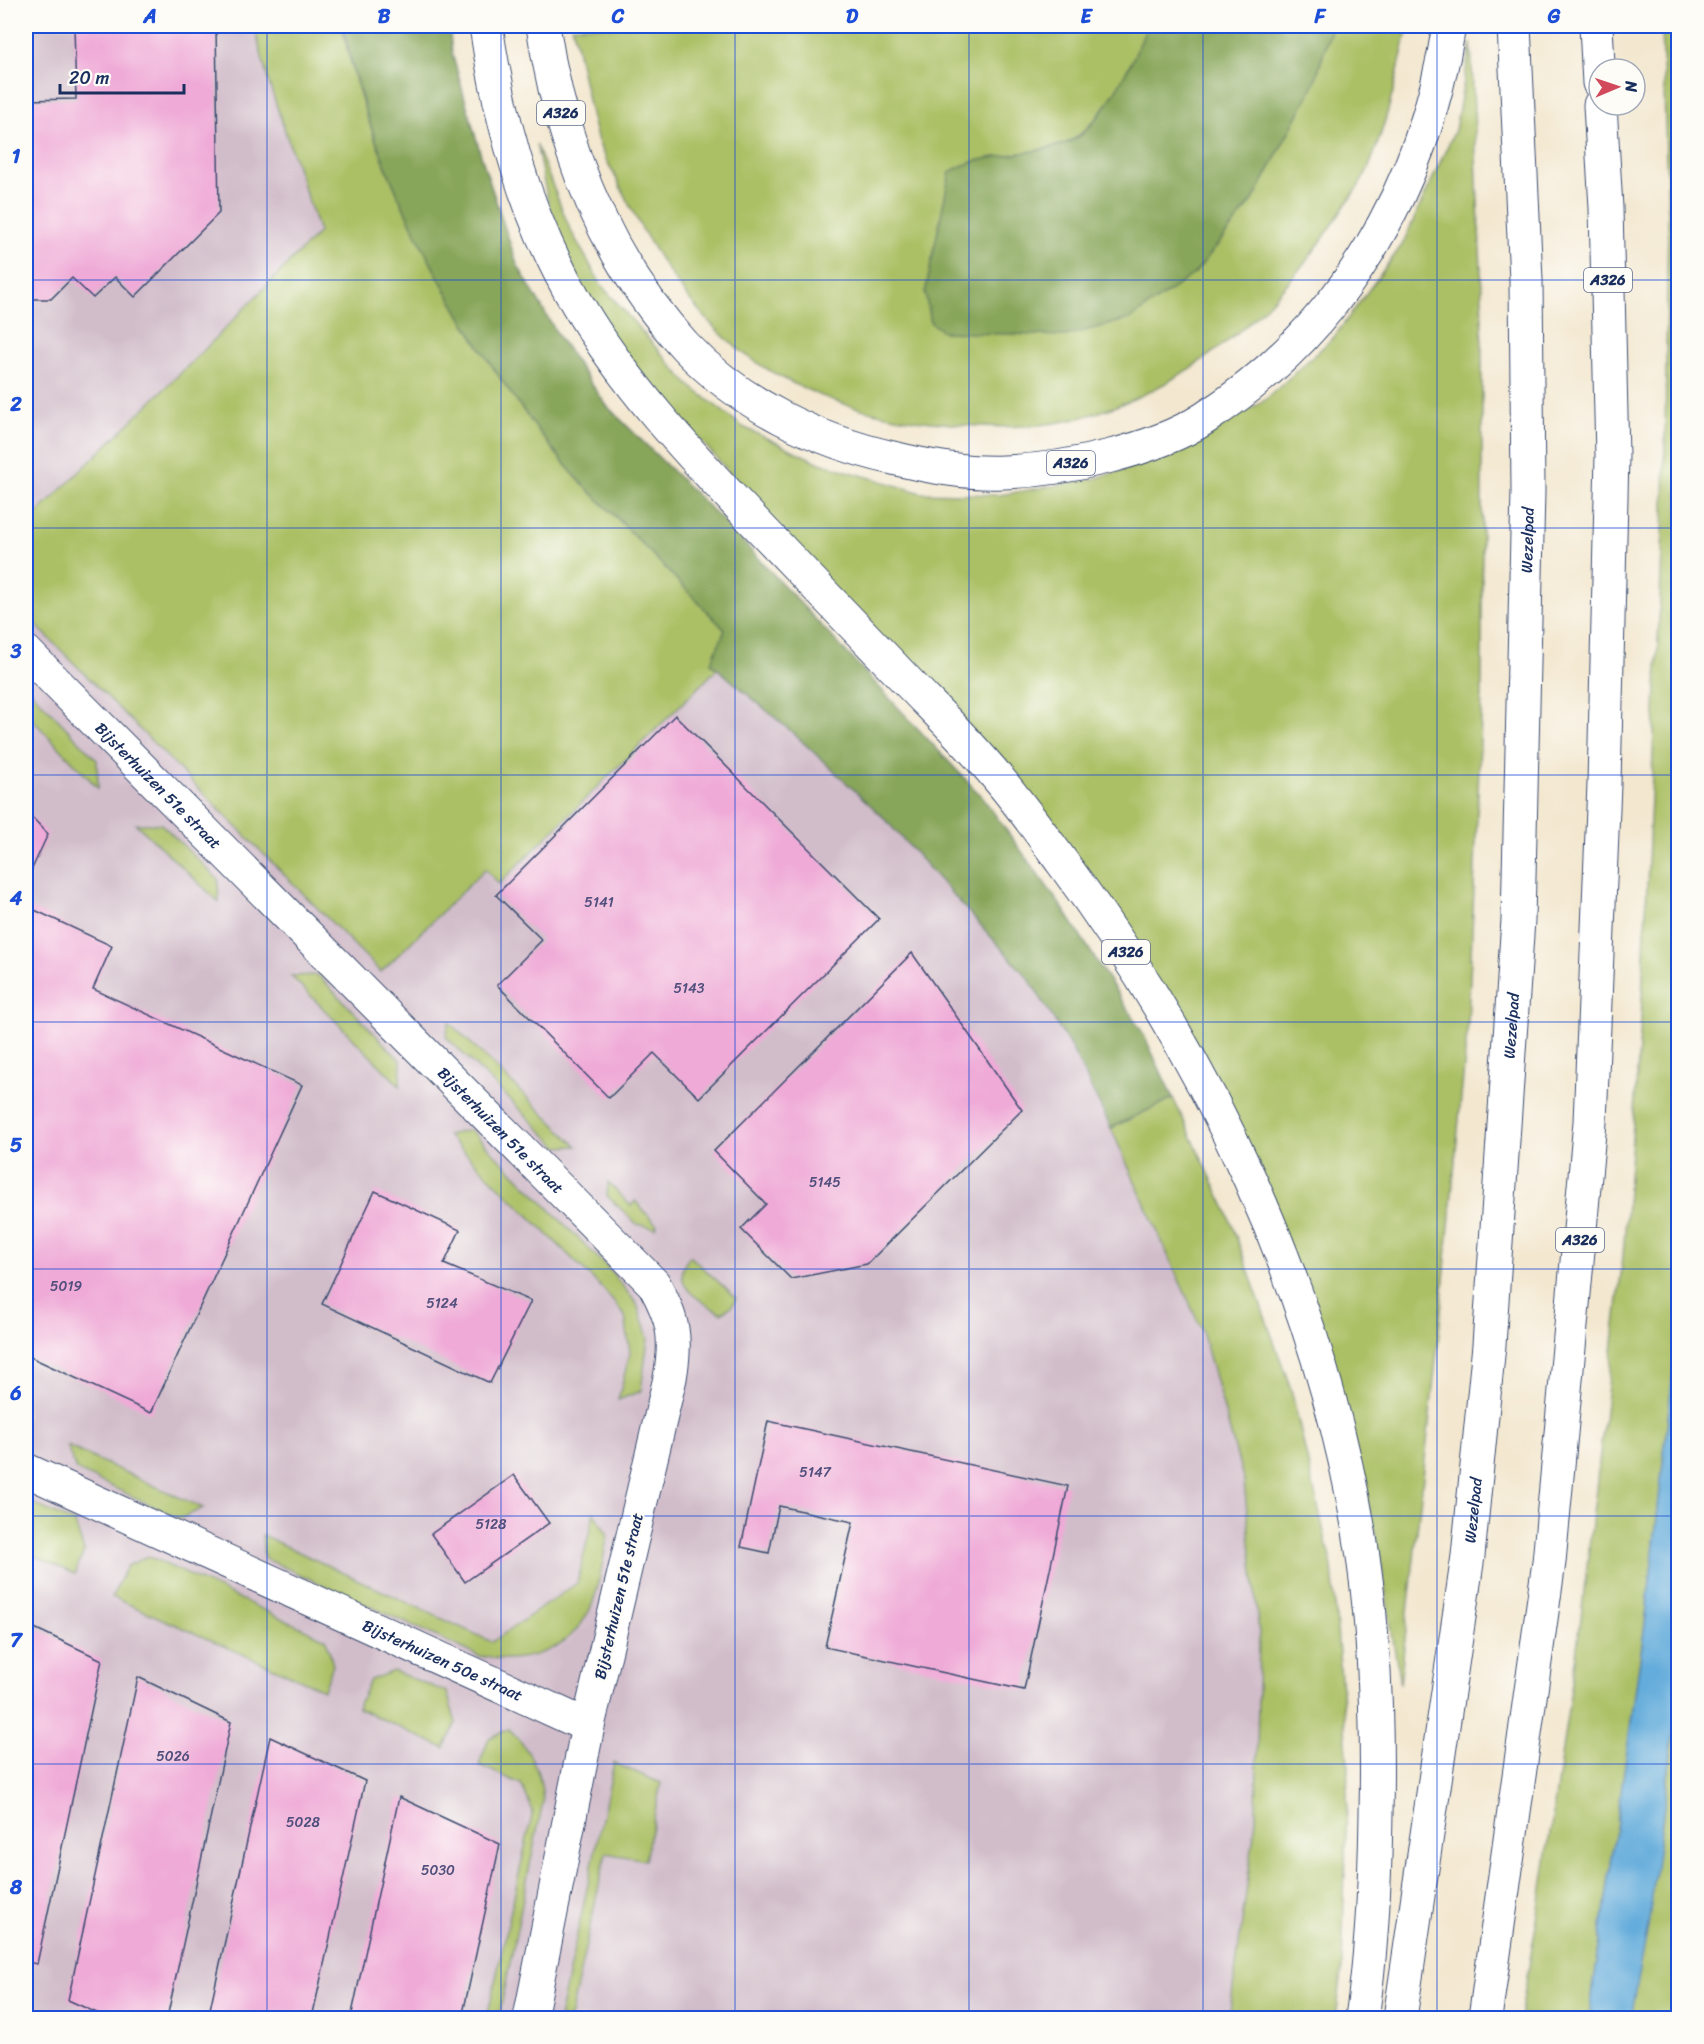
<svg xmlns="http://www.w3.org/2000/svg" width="1704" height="2044" font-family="Sriracha,sans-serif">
	<rect width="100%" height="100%" fill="#fdfcf7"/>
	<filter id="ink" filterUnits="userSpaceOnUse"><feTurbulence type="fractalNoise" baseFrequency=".0167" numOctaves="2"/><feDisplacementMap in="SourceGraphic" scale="12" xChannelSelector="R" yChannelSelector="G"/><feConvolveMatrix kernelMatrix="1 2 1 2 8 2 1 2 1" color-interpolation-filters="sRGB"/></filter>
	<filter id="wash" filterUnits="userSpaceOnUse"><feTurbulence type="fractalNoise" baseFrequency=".008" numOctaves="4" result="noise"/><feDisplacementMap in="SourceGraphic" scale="24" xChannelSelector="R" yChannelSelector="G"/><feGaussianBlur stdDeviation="1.35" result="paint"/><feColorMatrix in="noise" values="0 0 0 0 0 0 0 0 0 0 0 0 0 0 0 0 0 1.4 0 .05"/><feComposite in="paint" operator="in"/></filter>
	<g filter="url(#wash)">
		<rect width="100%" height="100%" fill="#f3e7cf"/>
		<path fill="#d1bdca" d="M26,26H302L323,87L1127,1084L1286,1501L1265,2018H26Z"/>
		<g fill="#abc065" stroke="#637862" stroke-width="1.5">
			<path d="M254,26H342C374,179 465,343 564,463C580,483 600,501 618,519C654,556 690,593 725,630L711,663L717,669L499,884L485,869L381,972L26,615V524L203,351L319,232L268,80Z"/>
			<path d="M572,26H1147C1134,62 1107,115 1075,138C1065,146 1047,147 1035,151L1130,319L1195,273L1253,200L1314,84L1332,26H1408C1398,73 1387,122 1369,167C1363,182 1351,196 1342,210C1281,308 1186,393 1071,420C1026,430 977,427 932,422C857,415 772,385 718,331C674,287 642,234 616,178C609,165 601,152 597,138C587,101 581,63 572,26Z"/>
			<path d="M1662,26H1678V1327L1646,1617L1589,2018H1520L1540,1902L1580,1626L1623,1256L1641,1020L1664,508L1668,216Z"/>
			<path d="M1471,43L1482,293V694L1475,865L1468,1023L1438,1343L1400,1684L1380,1556L1350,1425L1152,974L822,577L593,319L549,207L536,144L570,229L602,286L688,384L743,427L820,463L922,493L999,495L1093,479L1168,456L1264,401L1334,337L1402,245L1455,130Z"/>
			<path d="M26,686L97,760L98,788L26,713Z"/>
			<path d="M136,824H161L218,879L219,902Z"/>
			<path d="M318,975L401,1061L400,1086L291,976Z"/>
			<path d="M449,1022L577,1146L558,1147L446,1037Z"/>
			<path d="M1173,1098L1227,1211L1291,1389L1332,1567L1348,1766L1342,1971L1336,2018H1229L1256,1819L1259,1634L1244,1481L1202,1331L1111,1128Z"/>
			<path d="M471,1130L609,1269L637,1304L648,1338L641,1391L618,1400L630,1353L625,1316L604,1290L447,1135Z"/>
			<path d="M608,1182L631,1206L635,1201L657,1225L655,1228L637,1224L607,1196Z"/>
			<path d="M690,1256L736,1298L732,1306L721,1313C700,1301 667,1284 690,1256Z"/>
			<path d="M67,1446L203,1508L180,1519L76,1470Z"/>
			<path d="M26,1500L75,1523L84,1551L75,1574L26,1552Z"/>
			<path d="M594,1513L608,1535C602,1559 600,1590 589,1611C568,1653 522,1665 479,1656L264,1558L262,1535L492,1642L577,1583Z"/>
			<path d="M148,1556L326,1639L333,1665L324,1690L112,1597L127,1566Z"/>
			<path d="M393,1671L447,1692L456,1723L444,1748L357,1708L370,1680Z"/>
			<path d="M1678,1701V2018H1628L1661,1829Z"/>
			<path d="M509,1729C530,1749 542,1773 543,1802L500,2012L487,2018L533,1811L521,1784L479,1765L489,1738Z"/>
			<path d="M614,1763L661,1783L645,1860L606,1853L570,2018H559Z"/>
		</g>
		<g fill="#88a65a" stroke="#526a5c" stroke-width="1.5">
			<path d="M343,26H449L452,53L482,159L517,264L562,342L607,406L728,526L983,798L1064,910L1143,1033L1173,1098L1111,1128L1072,1049L1029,979L882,816L793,733L711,663L725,630C689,593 654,556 618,519C600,501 580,483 564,463C463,340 375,182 343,26Z"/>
			<path d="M1147,26H1332L1314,84L1253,200L1195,273L1130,319L1065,336L944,332L931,323L925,293L950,172C976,156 1004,157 1033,151C1045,149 1062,146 1073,140C1102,125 1136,56 1147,26Z"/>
		</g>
		<path fill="#63acdb" stroke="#3f6e9c" stroke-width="1.5" d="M1678,1327V1701L1648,1927L1631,2018H1589L1646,1617Z"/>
		<g id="blocks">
			<g fill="#efaad7">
				<path d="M74,26H216L219,213L135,297L115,277L93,298L72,278L51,299H26V100L76,99Z"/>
				<path d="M675,715L879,919L699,1098L654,1053L609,1098L497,985L542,940L496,895Z"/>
				<path d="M26,811L48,834L26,882Z"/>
				<path d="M26,906L112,946L93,989L302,1085L151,1413L26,1355Z"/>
				<path d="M912,953L1022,1110L867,1264L791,1279L741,1229L766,1204L714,1151Z"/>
				<path d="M375,1191L460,1230L444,1264L531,1301L490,1383L322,1304Z"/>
				<path d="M768,1421L1068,1486L1024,1690L825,1647L853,1522L779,1506L769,1553L741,1547Z"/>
				<path d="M514,1475L549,1523L465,1582L431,1534Z"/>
				<path d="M26,1624L102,1660L37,1964L26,1962Z"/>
				<path d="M138,1677L231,1722L167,2018H108L68,2000Z"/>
				<path d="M270,1737L365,1781L312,2018H208Z"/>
				<path d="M399,1797L500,1844L462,2018H351Z"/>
			</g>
		</g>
	</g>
	<g filter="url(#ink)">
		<use href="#blocks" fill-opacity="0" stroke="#3b4b6f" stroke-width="1.5"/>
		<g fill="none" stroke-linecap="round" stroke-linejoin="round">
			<defs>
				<g id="street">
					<path id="s1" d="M26,652L654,1284C674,1320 677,1338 670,1378L588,1726"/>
					<path id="s2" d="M26,1470L588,1726L530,2018"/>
				</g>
				<g id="highway">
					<path d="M486,26C500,121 528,222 578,305C624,383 687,451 749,516C802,571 854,626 907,681C933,708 960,734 985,763C1013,794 1037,828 1062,862C1209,1059 1317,1288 1359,1531C1375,1625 1378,1719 1376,1814C1375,1883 1372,1951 1362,2018"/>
					<path d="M543,26C561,145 603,257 686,347C740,404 817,441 893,458C929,467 966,474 1004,472C1065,470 1154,451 1205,418C1344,328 1424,187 1449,26"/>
					<path d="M1596,26L1599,83"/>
					<path id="s3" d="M1400,2018L1468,1556L1489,1345L1518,920L1528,491L1526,280L1514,26"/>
					<path d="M1485,2018L1549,1562L1590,1122L1604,784L1612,456L1606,208L1600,105"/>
				</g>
			</defs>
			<use href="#street" stroke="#3b4b6f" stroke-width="35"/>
			<use href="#highway" stroke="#3b4b6f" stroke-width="35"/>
			<use href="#street" stroke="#fff" stroke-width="33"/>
			<use href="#highway" stroke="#fff" stroke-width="33"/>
		</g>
	</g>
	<path fill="none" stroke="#1d4ed8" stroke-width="1.5" stroke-opacity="0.55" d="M267,26V2018M501,26V2018M735,26V2018M969,26V2018M1203,26V2018M1437,26V2018M26,280H1678M26,528H1678M26,775H1678M26,1022H1678M26,1269H1678M26,1516H1678M26,1764H1678"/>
	<g text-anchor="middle" stroke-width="4.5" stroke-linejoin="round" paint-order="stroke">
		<g font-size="14" fill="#504e7c">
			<text x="599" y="907">5141</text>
			<text x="689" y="993">5143</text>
			<text x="825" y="1187">5145</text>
			<text x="66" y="1291">5019</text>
			<text x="442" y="1308">5124</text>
			<text x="815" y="1477">5147</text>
			<text x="491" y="1529">5128</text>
			<text x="173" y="1761">5026</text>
			<text x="303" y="1827">5028</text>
			<text x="438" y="1875">5030</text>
		</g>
		<g fill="#fdfcf7" stroke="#5f6c8c" stroke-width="1.5">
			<rect x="537" y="101" width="48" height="24" rx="4.5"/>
			<rect x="1584" y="268" width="48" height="24" rx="4.5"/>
			<rect x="1047" y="451" width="48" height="24" rx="4.5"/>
			<rect x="1102" y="940" width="48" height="24" rx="4.5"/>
			<rect x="1556" y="1228" width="48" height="24" rx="4.5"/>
		</g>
		<g font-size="15" font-weight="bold" fill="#1b2f5e">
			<text x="561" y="118">A326</text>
			<text x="1608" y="285">A326</text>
			<text x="1071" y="468">A326</text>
			<text x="1126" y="957">A326</text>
			<text x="1580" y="1245">A326</text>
		</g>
		<g font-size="16" fill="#1b2f5e" stroke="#fdfcf7">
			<text dy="6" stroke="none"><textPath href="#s3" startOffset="1485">Wezelpad</textPath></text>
			<text dy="6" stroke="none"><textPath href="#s1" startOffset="188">Bijsterhuizen 51e straat</textPath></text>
			<text dy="6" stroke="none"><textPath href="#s3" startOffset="999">Wezelpad</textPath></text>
			<text dy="6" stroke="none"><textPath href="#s1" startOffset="674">Bijsterhuizen 51e straat</textPath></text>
			<text dy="6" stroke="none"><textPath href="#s3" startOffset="513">Wezelpad</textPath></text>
			<text transform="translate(618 1596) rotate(-77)" y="6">Bijsterhuizen 51e straat</text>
			<text dy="6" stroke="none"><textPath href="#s2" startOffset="458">Bijsterhuizen 50e straat</textPath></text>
		</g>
	</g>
	<rect width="1704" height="2044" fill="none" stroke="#fdfcf7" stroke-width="66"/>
	<g transform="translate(1617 87) rotate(88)"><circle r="28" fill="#fdfcf7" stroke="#a3aaba" stroke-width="1.5"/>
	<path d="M0-4.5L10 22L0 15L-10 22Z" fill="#d1495b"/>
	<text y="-9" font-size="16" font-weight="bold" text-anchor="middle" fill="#1b2f5e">N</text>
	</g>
	<path d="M60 84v9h124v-9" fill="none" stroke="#1b2f5e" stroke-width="3"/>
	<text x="69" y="84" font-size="18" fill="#1b2f5e" stroke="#fdfcf7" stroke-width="4.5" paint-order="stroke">20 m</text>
	<rect x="33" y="33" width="1638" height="1978" fill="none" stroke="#1d4ed8" stroke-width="2"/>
	<g font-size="20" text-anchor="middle" font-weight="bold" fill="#1d4ed8">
		<text x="150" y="23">A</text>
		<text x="384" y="23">B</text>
		<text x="618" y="23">C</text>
		<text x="852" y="23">D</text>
		<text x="1086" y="23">E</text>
		<text x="1320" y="23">F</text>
		<text x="1554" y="23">G</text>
		<text x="16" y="163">1</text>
		<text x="16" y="411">2</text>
		<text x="16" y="658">3</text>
		<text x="16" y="905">4</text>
		<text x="16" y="1152">5</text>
		<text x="16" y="1400">6</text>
		<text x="16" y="1647">7</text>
		<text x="16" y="1894">8</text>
	</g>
</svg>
